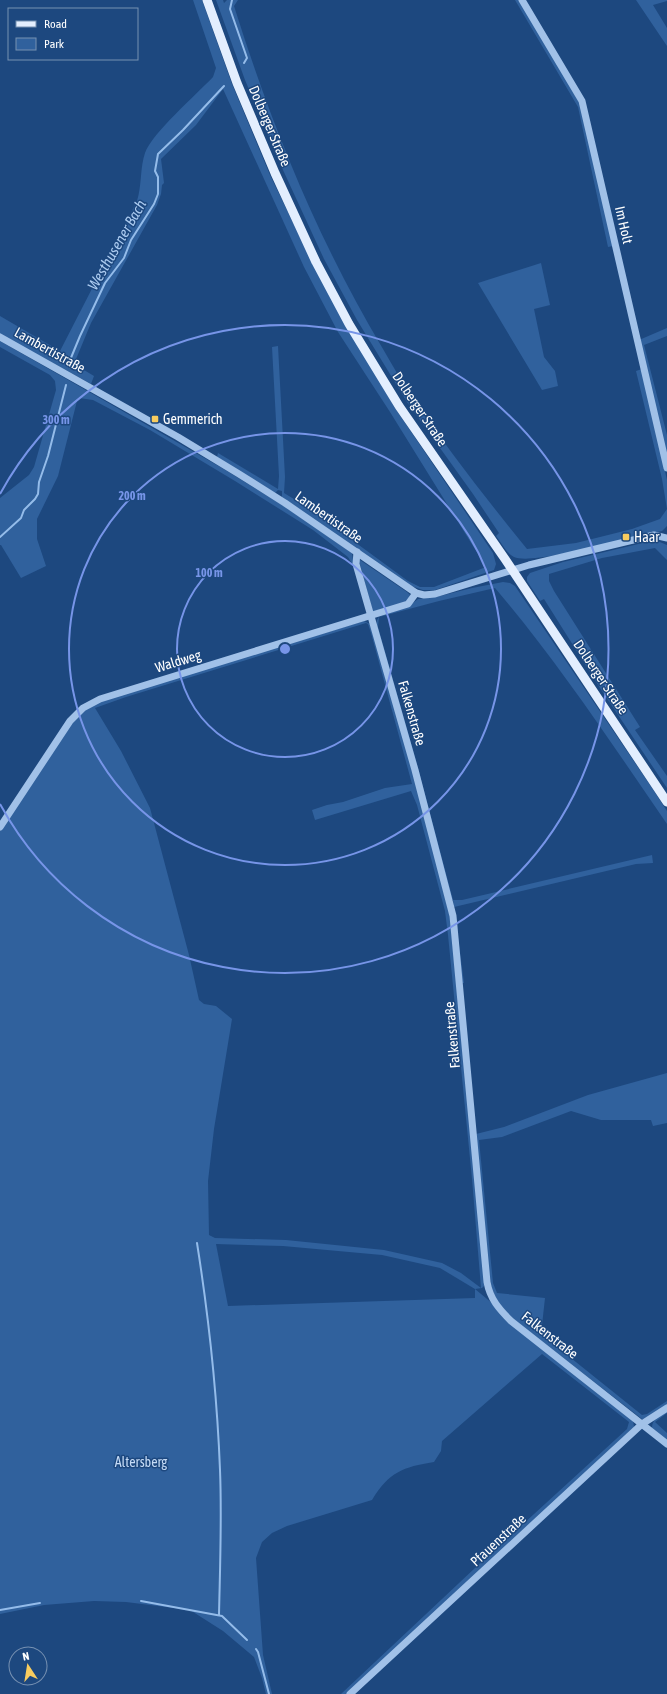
<svg xmlns="http://www.w3.org/2000/svg" width="667" height="1694" font-family="'Asap Condensed',sans-serif">
	<rect width="100%" height="100%" fill="#1d487f"/>
	<g fill="#30619d" fill-rule="evenodd">
		<path d="M193,0H202L232,84L270,175L313,264L395,408L493,553L496,564L494,570L435,590H423L411,586L282,497V491L278,490L275,493L217,457L218,453L278,489L279,476L272,347L278,346L285,477L284,493L307,507L408,581L420,587H434L486,567L390,412L338,332L304,267L223,89L196,125L161,159L164,183L162,185L161,194L157,205L91,323L74,364L94,376L91,384L0,334V316L60,351L137,201C142,185 140,167 145,153C152,133 197,94 213,77L216,68Z"/>
		<path d="M216,0H223L224,3L227,0H238L234,6C272,127 318,240 383,349C393,366 403,384 414,400C449,451 488,501 527,549L576,543L632,529L660,519L667,509L662,479L636,371L642,369L667,480V526L662,531C634,535 535,566 514,557C506,553 501,542 496,536L499,533L473,494L407,402L357,320L324,259L283,170L245,80Z"/>
		<path d="M515,0H521L581,106L613,246L608,247L578,107Z"/>
		<path d="M636,0H667V1L653,5L667,28V46Z"/>
		<path d="M541,263L550,305L534,309L544,357L555,371L558,386L542,390L478,283Z"/>
		<path d="M667,328V336L644,345L667,435V461L639,340Z"/>
		<path d="M0,341L222,468L284,506L352,553L354,567L348,557L313,530L235,481L150,430L93,400L79,398L77,401L58,476L37,519V539L46,566L21,578L1,545H0V498L29,475L34,467L56,390L55,381L50,375L0,347Z"/>
		<path d="M655,540L667,545V560L655,548L602,558L549,574V581L554,591L640,727L635,730L667,776V788L600,688L544,599L540,601L527,581V577L530,573L563,562Z"/>
		<path d="M360,560L407,592L410,595L408,601L373,612L359,561Z"/>
		<path d="M503,582L510,583L515,586L652,788L667,811V824C612,744 558,662 495,588L439,601L379,617L378,627L417,764L453,900H462L652,855L653,863L636,864L454,907L464,983H462L453,900L451,899L376,626L377,620L379,617L409,606L418,599L436,597L472,588Z"/>
		<path d="M364,621L370,624L413,770L450,917L485,1285L482,1288L475,1289L633,1420L634,1427L348,1694H341L475,1568L627,1429L629,1422L542,1354L442,1441L441,1451L434,1462C403,1467 389,1472 372,1500L287,1526L272,1533L262,1542L256,1558L263,1655L272,1694H266L262,1678L254,1657L223,1631L190,1610L126,1602L94,1601L44,1605L0,1614V831L72,722L83,711L102,700ZM366,623L368,624L371,633L412,784L385,788L343,802L327,805L312,810L315,820L411,791L417,805L445,911L448,935L472,1179L481,1288L461,1273L442,1263L384,1250L286,1240L215,1238L209,1235L208,1181L214,1129L232,1019L216,1006L204,1004L199,1000L189,955L150,808L121,751L95,708L126,697ZM216,1244L283,1246L382,1255L440,1268L475,1289V1298L228,1306Z"/>
		<path d="M667,1073V1123L653,1126L651,1120H601L571,1111L502,1137L479,1140L493,1283L497,1293L545,1298L541,1334L642,1415L647,1414L667,1401V1406L646,1419H642L513,1319L496,1300L490,1285L476,1134L504,1127L588,1095Z"/>
		<path d="M667,1411V1413L655,1422L667,1433V1441L652,1428C652,1419 660,1415 667,1411Z"/>
	</g>
	<g fill="none" stroke-linecap="round" stroke-linejoin="round">
		<g stroke="#94bcea" stroke-width="2">
			<path d="M232,0L230,9L247,58L244,63"/>
			<path d="M68,365L80,336L105,283L124,258L131,240L154,204L158,194V177L155,171L158,154L183,130L224,86"/>
			<path d="M0,537L21,518L24,510L35,499L38,494L39,482L48,456L66,385"/>
			<path d="M197,1243C209,1319 217,1393 220,1470C222,1518 220,1567 219,1615"/>
			<path d="M141,1601L222,1616L247,1640"/>
			<path d="M0,1610L40,1603"/>
			<path d="M256,1649L258,1652L269,1694"/>
		</g>
		<g stroke="#a1c1e8" stroke-width="7">
			<path d="M522,0L582,101L667,468"/>
			<path d="M0,337L178,437L239,474L285,503L416,593L424,595L435,594L529,565L654,535L667,538"/>
			<path d="M357,552L356,564L415,770L453,916L487,1282C490,1299 499,1309 511,1321L667,1444"/>
			<path d="M0,827L70,721L83,708L100,699L408,604L416,593"/>
			<path d="M350,1694L642,1424L667,1408"/>
		</g>
		<path stroke="#e3eefe" stroke-width="9" d="M207,0L237,83L275,173L316,262L349,324L399,406L505,559L667,802"/>
	</g>
	<g fill="none" stroke="#7795e8" stroke-width="2">
		<circle cx="285" cy="649" r="108"/>
		<circle cx="285" cy="649" r="216"/>
		<path d="M0 494A324 324 0 1 1 0 804"/>
	</g>
	<g fill="#f8cc5f" stroke="#1d487f" stroke-width="1.5">
		<rect x="151" y="415" width="8" height="8" rx="2"/>
		<rect x="622" y="533" width="8" height="8" rx="2"/>
	</g>
	<g text-anchor="middle" stroke-width="3" stroke-linejoin="round" paint-order="stroke">
		<g font-size="14" fill="#fff" stroke="#1d487f">
			<text transform="translate(270 126) rotate(67)" y="5">Dolberger Straße</text>
			<text transform="translate(624 225) rotate(77)" y="5">Im Holt</text>
			<text transform="translate(50 350) rotate(29)" y="5">Lambertistraße</text>
			<text transform="translate(420 409) rotate(56)" y="5">Dolberger Straße</text>
			<text transform="translate(329 517) rotate(35)" y="5">Lambertistraße</text>
			<text transform="translate(178 661) rotate(-17)" y="5">Waldweg</text>
			<text transform="translate(601 677) rotate(56)" y="5">Dolberger Straße</text>
			<text transform="translate(412 713) rotate(74)" y="5">Falkenstraße</text>
			<text transform="translate(452 1035) rotate(-95)" y="5">Falkenstraße</text>
			<text transform="translate(550 1335) rotate(38)" y="5">Falkenstraße</text>
			<text transform="translate(498 1540) rotate(-43)" y="5">Pfauenstraße</text>
		</g>
		<g font-size="14" fill="#fff" stroke="#1d487f" text-anchor="start">
			<text x="163" y="424">Gemmerich</text>
			<text x="634" y="542">Haar</text>
		</g>
		<g font-size="14" fill="#c5dbf6" stroke="#1d487f">
			<text x="141" y="1467">Altersberg</text>
		</g>
		<g font-size="15" font-style="italic" fill="#accbf0" stroke="#1d487f">
			<text transform="translate(117 245) rotate(-60)" y="5">Westhusener Bach</text>
		</g>
	</g>
	<circle cx="285" cy="649" r="6" fill="#7795e8" stroke="#1d487f" stroke-width="2"/>
	<g font-size="12" text-anchor="middle" font-weight="bold" fill="#7795e8" stroke="#1d487f" stroke-width="3" stroke-linejoin="round" paint-order="stroke">
		<text x="56" y="424">300 m</text>
		<text x="132" y="500">200 m</text>
		<text x="209" y="577">100 m</text>
	</g>
	<rect x="8" y="8" width="130" height="52" fill="#1d487f" stroke="#7791b2"/>
	<rect x="16" y="21" width="20" height="6" fill="#e3eefe" stroke="#7791b2"/>
	<text x="44" y="28" font-size="12" fill="#ffffff">Road</text>
	<rect x="16" y="38" width="20" height="12" fill="#30619d" stroke="#7791b2"/>
	<text x="44" y="48" font-size="12" fill="#ffffff">Park</text>
	<g transform="translate(28 1666) rotate(348)"><circle r="19" fill="#1d487f" stroke="#7791b2"/>
	<path d="M0-3L7 15L0 10L-7 15Z" fill="#f8cc5f"/>
	<text y="-6" font-size="11" font-weight="bold" text-anchor="middle" fill="#ffffff">N</text>
	</g>
</svg>
